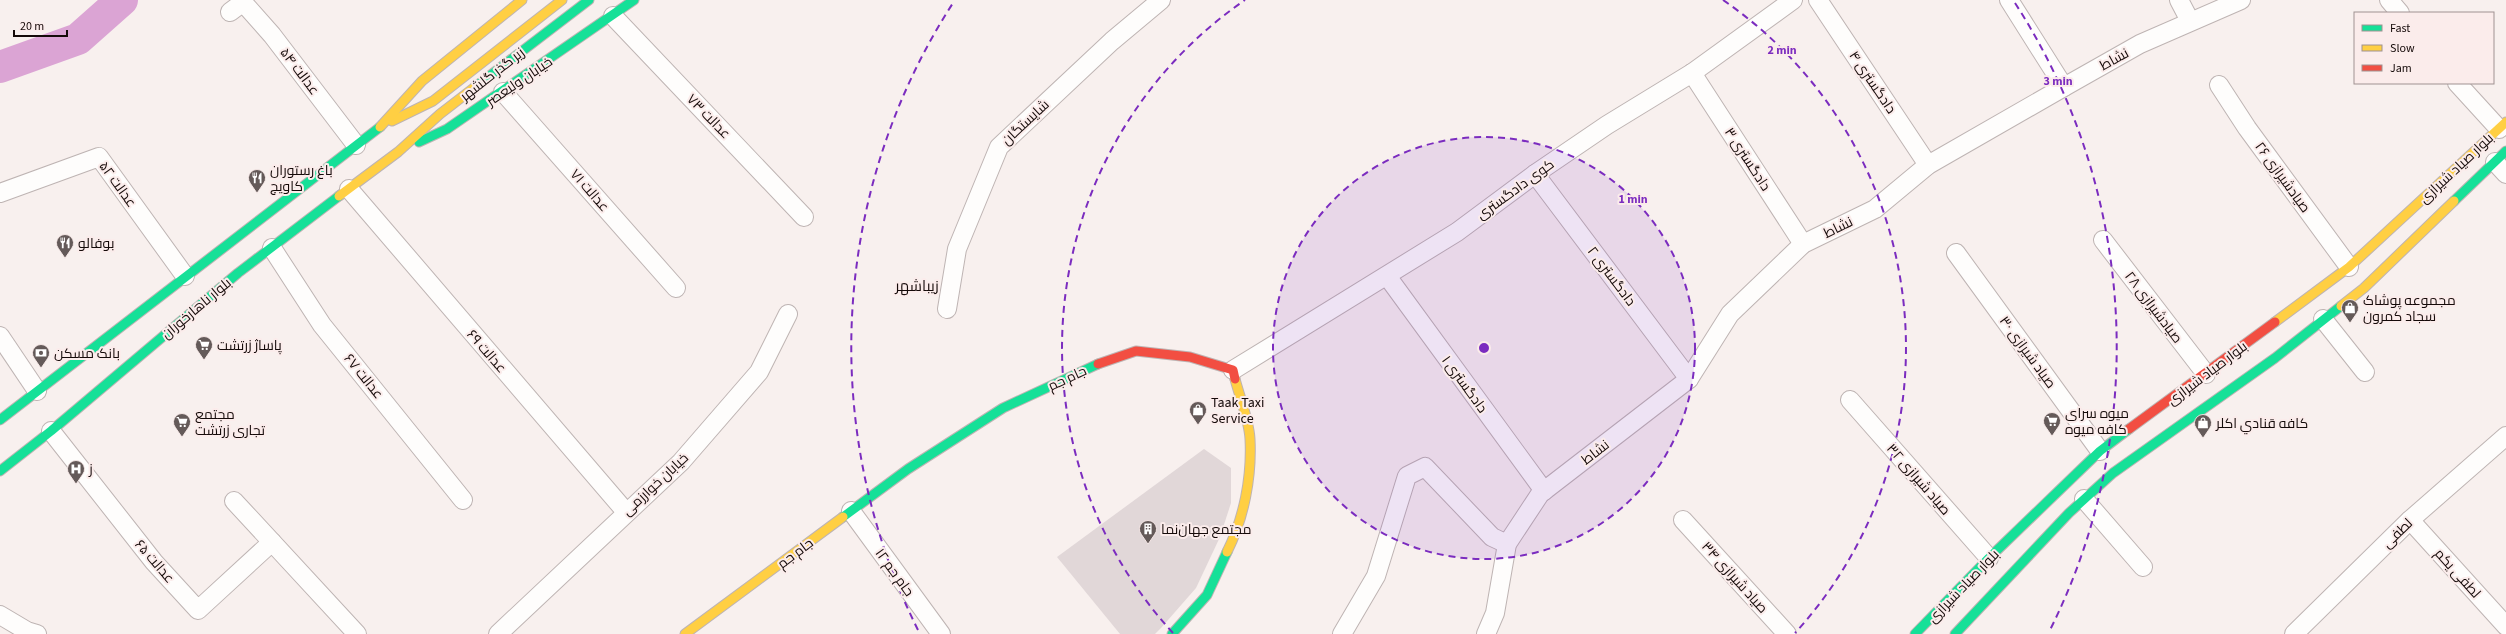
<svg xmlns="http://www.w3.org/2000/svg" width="2506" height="634" font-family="'Source Sans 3',Cairo,sans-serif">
	<rect width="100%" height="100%" fill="#f8f0ee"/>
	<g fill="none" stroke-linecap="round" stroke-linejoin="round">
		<path stroke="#dba4d4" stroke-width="32" d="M0,67L78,39L122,0"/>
	</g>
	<path fill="#e1d7d8" d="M1204,449L1231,468V503L1220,537L1196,588L1161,628L1155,634H1120L1057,557Z"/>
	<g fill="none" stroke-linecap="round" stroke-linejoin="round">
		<defs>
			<g id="street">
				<path d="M241,0L272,35L356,145"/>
				<path d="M1818,0L1928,165"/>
				<path d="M2009,0L2064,87"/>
				<path d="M2179,0L2190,21"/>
				<path d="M2389,0L2400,13"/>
				<path d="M230,12L242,3"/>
				<path d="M613,16L804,217"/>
				<path d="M1692,73L1803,244"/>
				<path d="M2457,83L2499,129"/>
				<path d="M2219,85L2247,128L2349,267"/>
				<path d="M503,92L676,288"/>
				<path d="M2495,162L2506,174"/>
				<path d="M1535,174L1689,379"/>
				<path d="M349,189L626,512"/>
				<path d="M0,193L99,157L185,276"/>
				<path d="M2103,240L2206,374"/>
				<path d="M272,248L322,325L463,500"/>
				<path d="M1956,253L2100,451"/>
				<path d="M1387,276L1544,491"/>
				<path d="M947,309L957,249L999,147L1112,41L1161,0"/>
				<path d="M2323,319L2365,372"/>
				<path d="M0,336L37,391"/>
				<path d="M1233,370L1457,232L1535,174L1607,125L1692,73L1793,0"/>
				<path d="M1850,400L1989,558"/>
				<path d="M51,431L154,562L198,610L272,542"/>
				<path d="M2084,499L2143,567"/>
				<path d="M234,501L357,634"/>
				<path d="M851,511L941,634"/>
				<path d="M1683,520L1787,634"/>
				<path d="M2410,520L2506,626"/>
				<path d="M0,615L27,631L37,634"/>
				<path d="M498,634L681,462L759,372L788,314"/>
				<path d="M1342,634L1376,576L1407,476L1425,467L1492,537L1507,544"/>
				<path d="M1486,634L1495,613L1507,544L1540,494L1689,379L1730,314L1803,244L1875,209L1928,165L2064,87L2140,44L2241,0"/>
				<path d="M2294,634L2410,520L2506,436"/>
			</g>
			<g id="fast">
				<path d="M475,87L589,0"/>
				<path d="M419,142L447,129L634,0"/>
				<path d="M2454,201L2506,151"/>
				<path d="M0,420L380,127"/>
				<path d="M0,471L51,431L238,273L339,196"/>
				<path d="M843,517L908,469L1003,408L1098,364"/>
				<path d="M1172,634L1207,595L1227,552"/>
				<path d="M1915,634L1989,558L2100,451L2129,429"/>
				<path d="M1955,634L2069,513L2113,473L2275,358L2341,306"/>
			</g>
			<g id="slow">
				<path d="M392,121L433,101L562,0"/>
				<path d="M380,127L422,81L522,0"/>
				<path d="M339,196L398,152L440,114L475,87"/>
				<path d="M2341,306L2364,288L2454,201"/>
				<path d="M2275,322L2349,267L2506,122"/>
				<path d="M1227,552C1244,518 1252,477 1250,439C1249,420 1240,398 1235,379"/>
				<path d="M685,634L843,517"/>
			</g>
			<g id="jam">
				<path d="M1098,364L1136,351L1190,357L1233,370L1235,379"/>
				<path d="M2129,429L2275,322"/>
			</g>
		</defs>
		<use href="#street" stroke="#beb4b3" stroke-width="20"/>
		<use href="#fast" stroke="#beb4b3" stroke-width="11"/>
		<use href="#slow" stroke="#beb4b3" stroke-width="11"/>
		<use href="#jam" stroke="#beb4b3" stroke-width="11"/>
		<use href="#street" stroke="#fefdfc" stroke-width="18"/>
		<use href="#fast" stroke="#16e098" stroke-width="9"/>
		<use href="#slow" stroke="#ffcf43" stroke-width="9"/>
		<use href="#jam" stroke="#f24e42" stroke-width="9"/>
	</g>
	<circle cx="1484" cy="348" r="211" fill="#7b2cbf" fill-opacity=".12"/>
	<g fill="none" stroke="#7b2cbf" stroke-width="2" stroke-dasharray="7 5">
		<circle cx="1484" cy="348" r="211"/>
		<path d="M1173 633A422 422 0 0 1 1245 0M1723 0A422 422 0 0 1 1795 633"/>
		<path d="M918 630A633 633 0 0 1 953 3M2015 3A633 633 0 0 1 2050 630"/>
	</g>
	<defs>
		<symbol id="restaurant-pin" viewBox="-11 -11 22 30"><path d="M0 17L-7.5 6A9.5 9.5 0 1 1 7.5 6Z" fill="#645a59" stroke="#fbeceb"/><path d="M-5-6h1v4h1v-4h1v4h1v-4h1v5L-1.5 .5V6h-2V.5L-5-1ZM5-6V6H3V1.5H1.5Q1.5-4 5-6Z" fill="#fff"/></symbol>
		<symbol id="shop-pin" viewBox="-11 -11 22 30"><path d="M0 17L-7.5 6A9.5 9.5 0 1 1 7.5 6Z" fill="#645a59" stroke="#fbeceb"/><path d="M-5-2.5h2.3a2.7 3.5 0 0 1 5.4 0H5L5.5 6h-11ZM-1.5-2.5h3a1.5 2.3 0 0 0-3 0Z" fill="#fff"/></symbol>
		<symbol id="supermarket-pin" viewBox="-11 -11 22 30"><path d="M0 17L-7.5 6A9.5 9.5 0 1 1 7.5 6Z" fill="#645a59" stroke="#fbeceb"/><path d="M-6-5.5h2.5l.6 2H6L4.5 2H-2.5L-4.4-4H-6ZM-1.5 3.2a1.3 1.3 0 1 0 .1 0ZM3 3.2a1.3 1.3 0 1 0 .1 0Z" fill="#fff"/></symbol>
		<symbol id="bank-pin" viewBox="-11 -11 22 30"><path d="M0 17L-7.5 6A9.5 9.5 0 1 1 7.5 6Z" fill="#645a59" stroke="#fbeceb"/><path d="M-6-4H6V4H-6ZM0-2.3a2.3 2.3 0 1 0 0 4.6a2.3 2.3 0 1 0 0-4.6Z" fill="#fff"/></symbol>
		<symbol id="hospital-pin" viewBox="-11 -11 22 30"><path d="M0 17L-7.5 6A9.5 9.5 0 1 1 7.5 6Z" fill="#645a59" stroke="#fbeceb"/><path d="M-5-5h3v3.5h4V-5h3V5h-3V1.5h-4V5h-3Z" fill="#fff"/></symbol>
		<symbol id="building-pin" viewBox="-11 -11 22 30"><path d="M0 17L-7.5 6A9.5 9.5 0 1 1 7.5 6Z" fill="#645a59" stroke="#fbeceb"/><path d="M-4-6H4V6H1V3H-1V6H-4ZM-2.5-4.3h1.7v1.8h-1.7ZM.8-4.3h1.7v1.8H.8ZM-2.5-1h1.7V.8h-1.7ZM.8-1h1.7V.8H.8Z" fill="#fff"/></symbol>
	</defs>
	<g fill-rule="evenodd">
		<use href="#restaurant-pin" x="247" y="168" width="20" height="27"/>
		<use href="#restaurant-pin" x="55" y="233" width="20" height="27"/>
		<use href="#shop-pin" x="2340" y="298" width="20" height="27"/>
		<use href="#supermarket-pin" x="194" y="335" width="20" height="27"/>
		<use href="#bank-pin" x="31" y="343" width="20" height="27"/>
		<use href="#shop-pin" x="1188" y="400" width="20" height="27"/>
		<use href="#supermarket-pin" x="2042" y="411" width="20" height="27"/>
		<use href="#supermarket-pin" x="172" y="412" width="20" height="27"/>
		<use href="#shop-pin" x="2193" y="413" width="20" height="27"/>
		<use href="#hospital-pin" x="66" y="459" width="20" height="27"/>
		<use href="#building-pin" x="1138" y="519" width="20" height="27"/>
	</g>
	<g text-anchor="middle" stroke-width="4" stroke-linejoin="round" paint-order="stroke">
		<g font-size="14" fill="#150a09" stroke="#fbeceb">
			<text transform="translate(2114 59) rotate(-29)" y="5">نشاط</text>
			<text transform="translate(300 71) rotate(53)" y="5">عدالت ۵۴</text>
			<text transform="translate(492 74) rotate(-38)" y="5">زیر گذر گلشهر</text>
			<text transform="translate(519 81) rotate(-34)" y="5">خیابان ولیعصر</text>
			<text transform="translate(1873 82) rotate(56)" y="5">دادگستری ۴</text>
			<text transform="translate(709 116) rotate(46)" y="5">عدالت ۷۳</text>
			<text transform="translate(1025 122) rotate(-43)" y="5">شایستگان</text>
			<text transform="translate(1748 159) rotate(57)" y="5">دادگستری ۳</text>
			<text transform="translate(2456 168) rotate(-43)" y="5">بلوار صیاد شیرازی</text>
			<text transform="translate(2283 177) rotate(54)" y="5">۲۶ صیادشیرازی</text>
			<text transform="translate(118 184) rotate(54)" y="5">عدالت ۵۲</text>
			<text transform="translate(1515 189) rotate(-36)" y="5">کوی دادگستری</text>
			<text transform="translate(590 190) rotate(49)" y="5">عدالت ۷۱</text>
			<text transform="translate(1838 227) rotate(-26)" y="5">نشاط</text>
			<text transform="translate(1612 276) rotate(53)" y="5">دادگستری ۲</text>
			<text transform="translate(2154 307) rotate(53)" y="5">۲۸ صیادشیرازی</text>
			<text transform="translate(196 308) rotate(-40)" y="5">بلوار ناهارخوران</text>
			<text transform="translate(487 351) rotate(49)" y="5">عدالت ۶۹</text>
			<text transform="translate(2028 352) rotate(54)" y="5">صیاد شیرازی ۳۰</text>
			<text transform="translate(2207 373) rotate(-37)" y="5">بلوار صیاد شیرازی</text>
			<text transform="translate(364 376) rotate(51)" y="5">عدالت ۶۷</text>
			<text transform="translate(1067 378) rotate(-25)" y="5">جام جم</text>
			<text transform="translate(1465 384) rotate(54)" y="5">دادگستری ۱</text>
			<text transform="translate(1595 452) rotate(-38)" y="5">نشاط</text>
			<text transform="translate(1919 479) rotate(49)" y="5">صیاد شیرازی ۳۲</text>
			<text transform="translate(655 484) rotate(-43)" y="5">خیابان خوارزمی</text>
			<text transform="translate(2397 533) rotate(-44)" y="5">لطفی</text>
			<text transform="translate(795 553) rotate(-37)" y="5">جام جم</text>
			<text transform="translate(155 561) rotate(49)" y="5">عدالت ۶۵</text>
			<text transform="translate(895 572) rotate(54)" y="5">۱۲ جام جم</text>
			<text transform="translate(2458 573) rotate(48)" y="5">لطفی یکم</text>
			<text transform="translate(1735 577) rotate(48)" y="5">صیاد شیرازی ۳۴</text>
			<text transform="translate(1963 586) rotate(-46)" y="5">بلوار صیاد شیرازی</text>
		</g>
		<g font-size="14" fill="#150a09" stroke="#fbeceb" text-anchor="start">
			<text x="270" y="175">باغ رستوران<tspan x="270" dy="16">کاویچ</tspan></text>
			<text x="78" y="248">بوفالو</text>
			<text x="2363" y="305">مجموعه پوشاک<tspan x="2363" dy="16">سجاد کمرون</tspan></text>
			<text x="217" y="350">پاساژ زرتشت</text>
			<text x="54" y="358">بانک مسکن</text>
			<text x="1211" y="407">Taak Taxi<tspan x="1211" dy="16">Service</tspan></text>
			<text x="2065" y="418">میوه سرای<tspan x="2065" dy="16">کافه میوه</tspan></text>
			<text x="195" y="419">مجتمع<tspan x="195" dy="16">تجاری زرتشت</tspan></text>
			<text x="2216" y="428">كافه قنادي اكلر</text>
			<text x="89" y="474">ز</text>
			<text x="1161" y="534">مجتمع جهان‌نما</text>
		</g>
		<g font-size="15" fill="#150a09" stroke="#fbeceb">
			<text x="917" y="291">زیباشهر</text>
		</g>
	</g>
	<circle cx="1484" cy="348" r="6" fill="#7b2cbf" stroke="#fbeceb" stroke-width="2"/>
	<g font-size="12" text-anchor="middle" font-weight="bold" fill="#7b2cbf" stroke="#fbeceb" stroke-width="4" stroke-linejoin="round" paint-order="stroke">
		<text x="1782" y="54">2 min</text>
		<text x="2058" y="85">3 min</text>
		<text x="1633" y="203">1 min</text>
	</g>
	<rect x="2354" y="12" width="140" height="72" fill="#fbeceb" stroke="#9f9291"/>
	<rect x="2362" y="25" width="20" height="6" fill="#16e098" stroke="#9f9291"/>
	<text x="2390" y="32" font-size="12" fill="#150a09">Fast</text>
	<rect x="2362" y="45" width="20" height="6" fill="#ffcf43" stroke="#9f9291"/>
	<text x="2390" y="52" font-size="12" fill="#150a09">Slow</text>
	<rect x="2362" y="65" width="20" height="6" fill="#f24e42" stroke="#9f9291"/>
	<text x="2390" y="72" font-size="12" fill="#150a09">Jam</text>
	<path d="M14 30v6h53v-6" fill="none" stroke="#150a09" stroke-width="2"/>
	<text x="20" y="30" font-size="12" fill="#150a09" stroke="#fbeceb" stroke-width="3" paint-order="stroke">20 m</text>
</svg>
